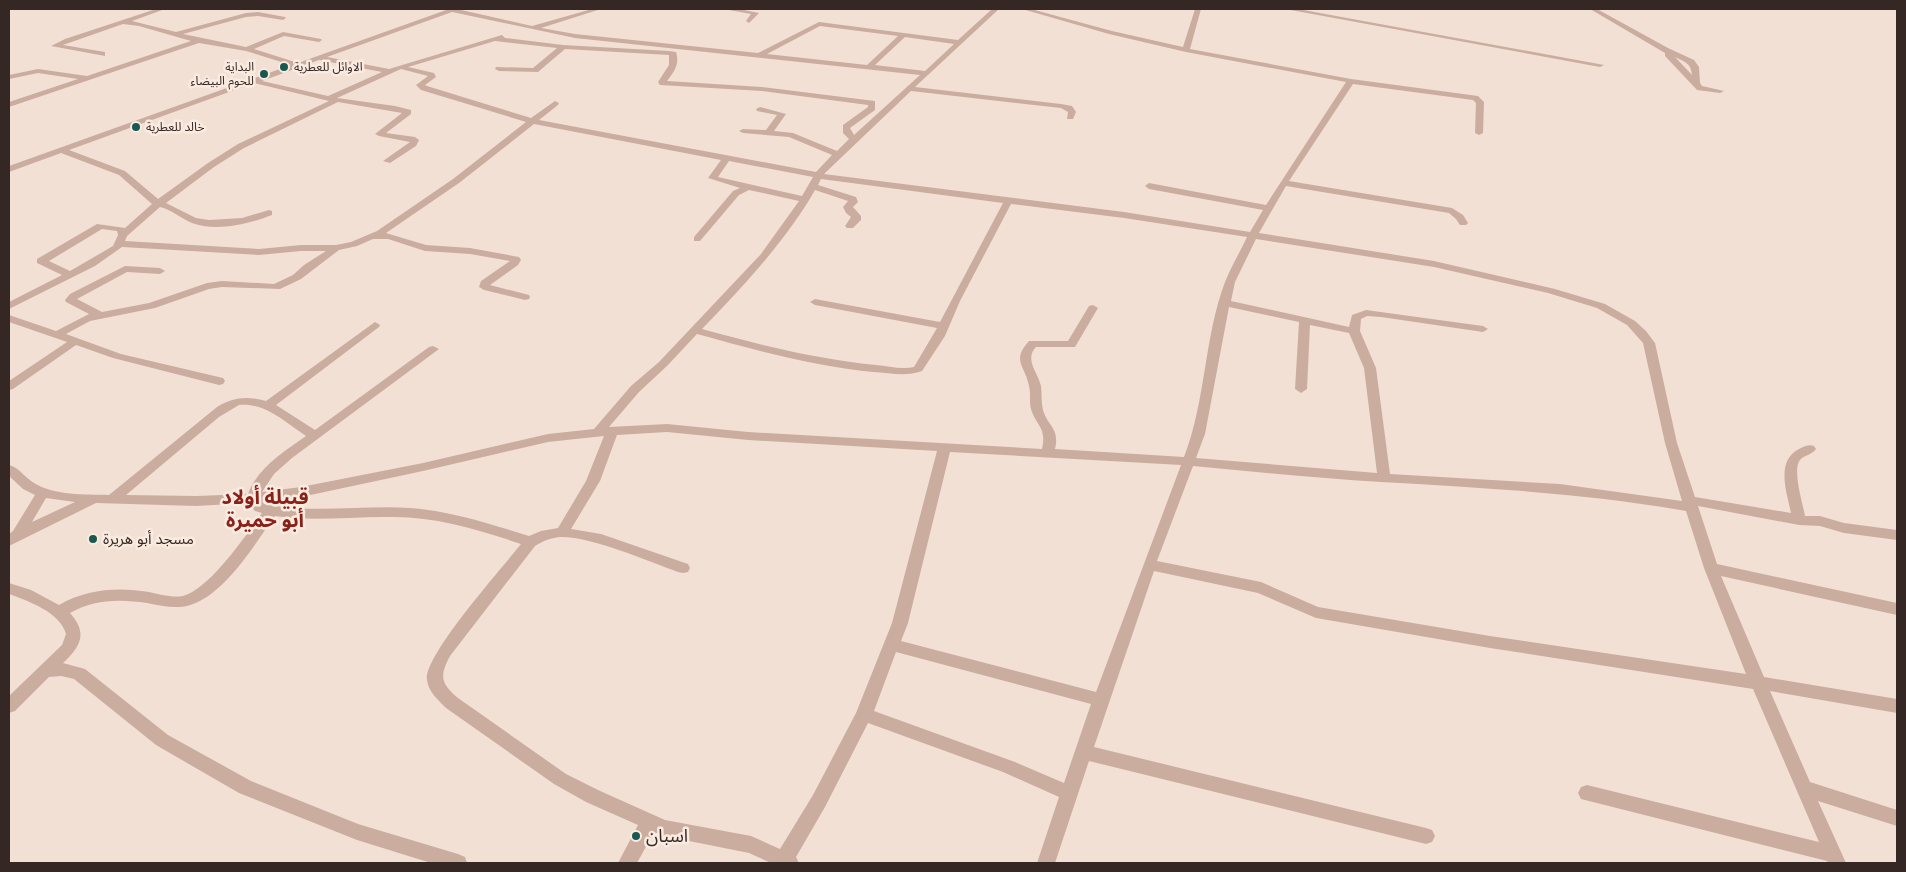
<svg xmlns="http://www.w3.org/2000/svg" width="1906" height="872" font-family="'Fira Sans','Noto Sans Arabic',sans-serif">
	<rect width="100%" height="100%" fill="#f2e0d5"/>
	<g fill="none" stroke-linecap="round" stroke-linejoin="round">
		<g fill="#cbada0" fill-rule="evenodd">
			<path d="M156,9H165L132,21L176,32L246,13L258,12L285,17L286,18L283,20L258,16L246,17L183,34L246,47L283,32L321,39L322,40L319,42L284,36L254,49L298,63L449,9H457L532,26L592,9H601L541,28L575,34L758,53L819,22L958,40L992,9H999L915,87L1061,104L1072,106L1076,112L1073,119H1067L1068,112L1061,108L911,91L824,174L1124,212L1250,232L1263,210L1149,189L1145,186L1149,183L1266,205L1346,82L1186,52L1109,34L1022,9H1031L1112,31L1183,47L1195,9H1201L1190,49L1351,79L1478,96L1484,102L1483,133L1479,135L1475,133L1476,103L1473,100L1353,84L1289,181L1452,208L1463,215L1468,223L1466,225H1460L1456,219L1449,213L1286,186L1259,233L1434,261L1555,289L1605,304L1635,321L1646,331L1655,343L1677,443L1695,497L1791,513C1787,493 1775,461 1799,449C1805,446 1809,444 1814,446L1816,449C1812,455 1804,455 1800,460C1792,470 1803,504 1805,516H1820L1844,523L1897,530V540L1844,533L1820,526L1799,525L1698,506L1717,564L1897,603V615L1721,576L1764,677L1897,699V713L1770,691L1810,782L1897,810V826L1818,801L1846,863H1828L1827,861L1581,799L1578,793L1581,787L1587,785L1819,842L1753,689L1490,648L1316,618L1258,593L1154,571L1094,747L1426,828L1432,830L1435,836L1432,842L1426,844L1089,761L1055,863H1037L1059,797L1003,772L868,723L825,807L796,857L799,863H771L749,853L664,836L654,832L637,863H618L638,825L586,802L554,784L446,708C438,700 428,691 427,680C423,656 503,567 521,544C480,530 437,517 394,517C354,516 314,522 275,516C254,545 227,591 193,604C178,610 163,606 147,603C120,599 94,599 70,613C88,633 81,646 63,663L85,669L168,735L251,781L358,824L458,854L465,857L467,863H431L357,840L239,793L156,745L74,679L61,676L49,677L15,711L9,713V696L62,645L66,634C60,612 28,601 9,594V583L31,590L59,605C87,589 118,587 149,592C159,594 172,598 183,596C210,589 246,535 262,513L255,511L249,503L196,506L96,503L9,546V534L13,531L35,495L23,489L9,476V465C19,467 25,478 34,483C55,496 85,494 109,495L217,407C233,397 247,396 266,401L375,322L380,325L379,327L276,405L315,430L429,347L433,346L439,349L292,458L274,474L262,492L301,487L423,463L548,434L594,429L631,386L659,362L761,254L799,201L749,190L739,195L700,241H694V237L733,191L740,188L708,178L721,160L534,124L459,183L386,233L426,245L470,248L519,257L521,260L518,265L490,285L529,295L530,297L529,299L525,300L484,290L479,287L481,281L510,261L470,254L425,251L388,239H373L357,246L339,250L301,279L280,289L222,287L209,289L155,308L90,321L66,334L121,354L223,378L225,381L223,384L219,385L113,358L76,345L13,389L9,390V381L67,342L9,322V315L56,331L89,314L66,302L65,300L70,294L125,266L160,268L165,271L160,274L127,272L77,299L102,312L149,303L207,283L222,281L274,284L293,275L304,265L326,251H301L259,255L122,247L95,266L9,309V302L62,275L37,263V259L97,224L125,228L152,204L119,175L61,153L9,172V166L291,65L246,51L199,43L9,107V102L78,79L38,73L9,79V75L38,69L87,76L191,41L139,26L123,24L63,45L105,52V56L51,46L65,39ZM452,12L575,38L920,75L854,135L850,128L875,110V101L762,87L667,81C674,72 680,64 676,52L669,51L563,45L505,38L502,35L389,69L327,57ZM820,26L898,36L867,65L767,54ZM905,37L954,44L925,71L875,65ZM495,41L557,48L533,68L496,67L495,69L499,71L538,72L565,49L669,55V65L658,82L660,85L762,91L868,105V107L843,125V133L849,139L837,151L793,133L774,131L786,114L760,107L756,109L757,111L777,115L766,130L743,129L739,131L743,133L789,137L832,155L816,172L539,120L558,105L559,103L555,101L531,118L427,86L425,85L436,77L434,73L408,67ZM319,60L382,72L328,96L262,81ZM401,69L428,76L416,85L421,90L526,122L453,179L377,231L351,242L336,245H301L259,249L125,241L127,236L160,207C172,210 180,218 192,223C216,232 249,224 272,215V211L269,210L242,218L209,220L196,218L166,203L214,167L244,148L338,102L402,113L375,134L379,136L410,142L383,161L390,163L416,146L419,140L415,137L386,133L411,114V110L395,106L337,98ZM254,83L329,101L238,144L208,163L158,199L125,171L69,150ZM729,161L813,177L802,196L718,177ZM821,179L1003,203L940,322L815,299L810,302L815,305L937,328L914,367C902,370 888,366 876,365C817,359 760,345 702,329C744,285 786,241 815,190L848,201L843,207L846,213L851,217L845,226L847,228H853L861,220V216L853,207L858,202L856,197L818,185ZM1011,204L1124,218L1247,237C1240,252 1231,267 1225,282C1204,337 1206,401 1184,457L1055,449C1060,428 1048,427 1043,410C1041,402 1042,394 1041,386C1038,372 1024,360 1036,347H1075L1098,308L1093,305L1089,306L1068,341H1029C1011,361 1025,365 1029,386C1031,394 1029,402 1031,409C1036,426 1047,427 1042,449L748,432L667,424L609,427L639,392L667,366L697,334C755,350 813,366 873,372C890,373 906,377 922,371L945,336L960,301ZM102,229L117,231L118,235L113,246L70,271L49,261ZM1256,239L1434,267L1548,293L1597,308L1627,325L1643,343L1665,443L1682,501L1560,484L1390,474L1376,368L1360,331L1361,319L1367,316L1381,317L1483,332L1488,329L1483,326L1366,310L1352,315L1349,327L1231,301L1235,282ZM1229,307L1299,322L1295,389L1301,393L1307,389L1310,325L1349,333L1364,368L1377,473L1196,458L1205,434ZM239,405C265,402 286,423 306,436C285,451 257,468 248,494L196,496L126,495L219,417ZM667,432L748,440L937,451L892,623L856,713L813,795L780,849L751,836L665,820L598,790L566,774L458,698C441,683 439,677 450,656L535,546C543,541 550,538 560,537C590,536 648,561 678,572L683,573L688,572L690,568L688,564L601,534L571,529L600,481L617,435ZM604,436L586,481L558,528L541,531L529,536C490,524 451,511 410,508C361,505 313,514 264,504L262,501L301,497L423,471L548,442ZM950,452L1181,465L1096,692L901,641L908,623ZM1193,466C1256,472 1319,478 1381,482C1484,488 1585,493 1686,511L1704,568L1746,674L1490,636L1318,607L1261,582L1157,561ZM46,498L75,502L32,522ZM896,652L1091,704L1064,783L1015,762L874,711Z"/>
			<path d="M723,9H739L759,13L749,23L746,21L751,14Z"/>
			<path d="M1285,9H1298L1604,65L1600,67Z"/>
			<path d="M1590,9H1597L1668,48L1694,60L1699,67L1700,83L1702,86L1724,91L1720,93L1697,90L1665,56V53ZM1675,57C1685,62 1691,63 1692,75Z"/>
		</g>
	</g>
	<g fill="#175852" stroke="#faebe1" stroke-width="2">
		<circle cx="284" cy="67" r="5"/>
		<circle cx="264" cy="74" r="5"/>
		<circle cx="136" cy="127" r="5"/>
		<circle cx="93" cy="539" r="5"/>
		<circle cx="636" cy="836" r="5"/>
	</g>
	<g text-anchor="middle" stroke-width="5" stroke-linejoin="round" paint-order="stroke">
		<g font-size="12" fill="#342724" stroke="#faebe1" text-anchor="start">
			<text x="254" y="71" text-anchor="end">البداية<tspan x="254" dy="14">للحوم البيضاء</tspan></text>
			<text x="294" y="71">الاوائل للعطرية</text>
			<text x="146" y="131">خالد للعطرية</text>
		</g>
		<g font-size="15" fill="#342724" stroke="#faebe1" text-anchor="start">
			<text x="103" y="544">مسجد أبو هريرة</text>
		</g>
		<g font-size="18" fill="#342724" stroke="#faebe1" text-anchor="start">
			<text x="646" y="842">اسبان</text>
		</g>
		<g font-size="20" font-weight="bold" fill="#892118" stroke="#faebe1">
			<text x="265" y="504">قبيلة أولاد<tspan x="265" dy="23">أبو حميرة</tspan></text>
		</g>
	</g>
	<rect width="1906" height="872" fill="none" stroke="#342724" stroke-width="20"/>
</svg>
